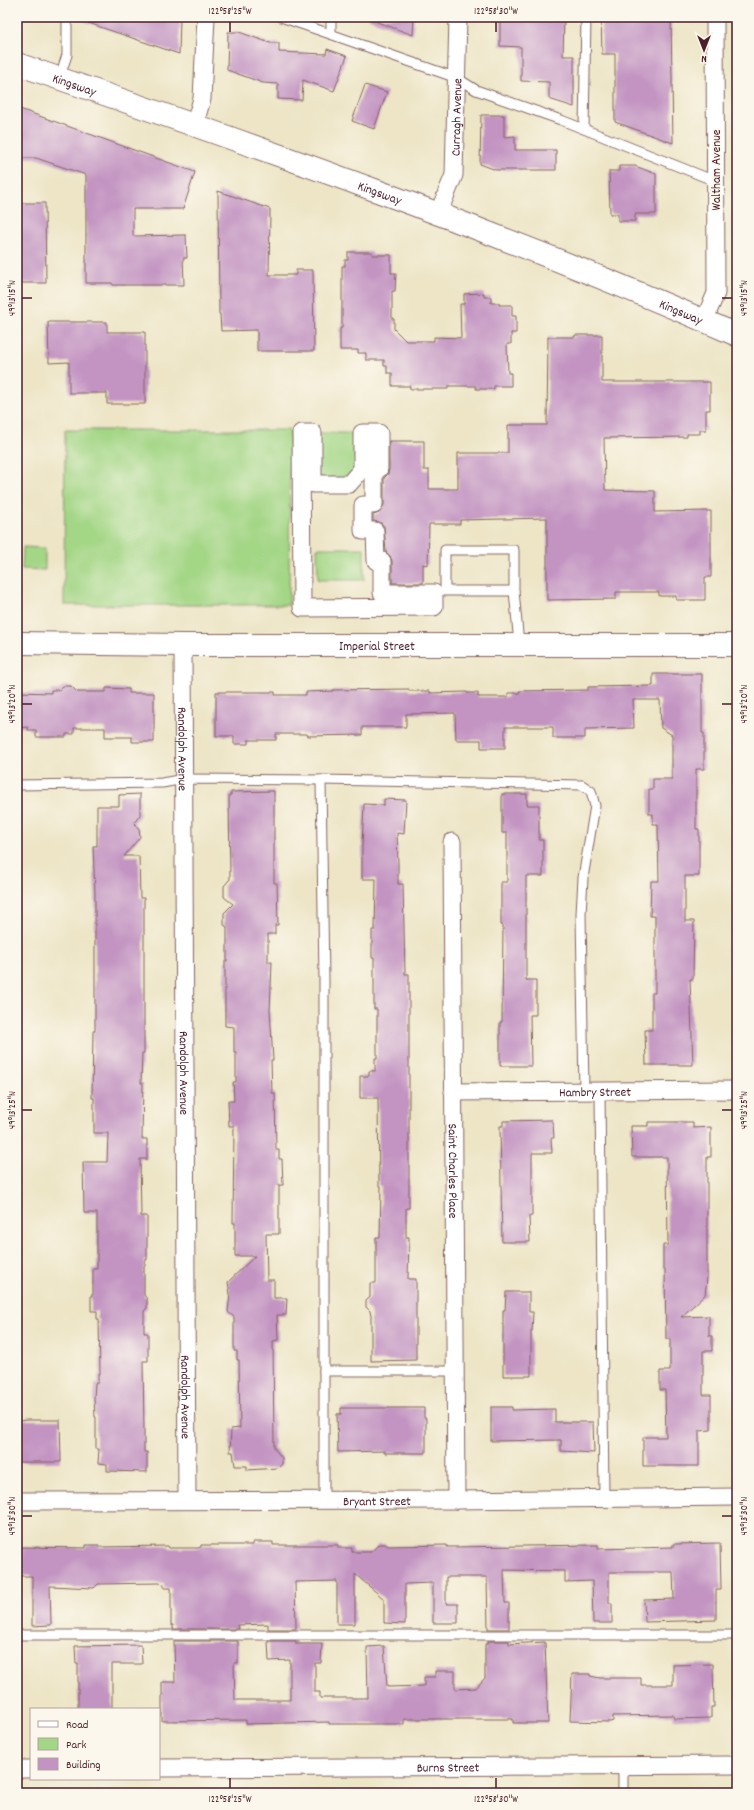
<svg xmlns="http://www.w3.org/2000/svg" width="754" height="1810" font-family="Dekko,sans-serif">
	<rect width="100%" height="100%" fill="#fbf7ec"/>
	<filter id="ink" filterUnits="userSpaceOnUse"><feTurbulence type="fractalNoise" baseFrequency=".025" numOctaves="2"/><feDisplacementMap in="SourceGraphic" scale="8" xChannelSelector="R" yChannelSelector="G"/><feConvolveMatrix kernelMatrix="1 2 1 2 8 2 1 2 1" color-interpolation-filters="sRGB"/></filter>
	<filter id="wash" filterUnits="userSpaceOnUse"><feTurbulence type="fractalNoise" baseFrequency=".012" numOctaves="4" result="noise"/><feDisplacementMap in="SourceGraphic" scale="16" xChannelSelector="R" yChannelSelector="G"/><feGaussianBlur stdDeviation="0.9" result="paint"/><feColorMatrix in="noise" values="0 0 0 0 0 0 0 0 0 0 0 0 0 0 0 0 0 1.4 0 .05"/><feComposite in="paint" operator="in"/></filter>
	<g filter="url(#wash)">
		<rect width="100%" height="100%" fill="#ede5c6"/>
		<g fill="#a3d685" stroke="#767a58">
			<path d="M65,430H290L289,605H64Z"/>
			<path d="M313,433H362V469L349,484H313Z"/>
			<path d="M23,547L45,548V570L22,569Z"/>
			<path d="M317,548H364V580H318Z"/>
		</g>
		<g id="blocks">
			<g fill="#c394c2">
				<path d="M77,17H180L179,54L77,19Z"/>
				<path d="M369,17H414L413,35L369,19Z"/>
				<path d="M500,17H564L563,56H574V107L549,99V82L521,81V47L500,46Z"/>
				<path d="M601,17H671L673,143L615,122V54H602Z"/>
				<path d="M228,32H239L270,43H279V52L326,54L327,49L347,56L334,91L303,80L302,100L278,99V84L263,83L227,70Z"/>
				<path d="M365,85L387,92L374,129L352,121Z"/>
				<path d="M17,108L195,172L183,209H133V236L186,235L187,258H183L184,285H113L112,283H86V175L36,158H17Z"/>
				<path d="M481,115H504V137L515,136V150H556V170H496L480,164Z"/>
				<path d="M619,166H635L656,174V214H635V221H618V214H610L609,171H619Z"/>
				<path d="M218,191L270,209L269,275H296V270H313L314,351H257V330L221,331L220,314H219Z"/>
				<path d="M17,203H45L46,283H17Z"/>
				<path d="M348,252H372V255H391V273H396L395,291H392V319H394V329L406,341H434V337L461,338L460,304H464V294L484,293V297H491V303H499V305H512V316H516V333H511V344H507L508,373H511V386H494V389H476V386H448V389H410V386H392V373H387V366H384V360H366V353H358V350H340V328H342V266H345V260H348Z"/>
				<path d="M48,322H107V332H145V404H107V393H69V362L49,363Z"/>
				<path d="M575,335H602V382H710V410H706V430H700V434H687V437L604,438L605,490L655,491V512L711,511V577H705V600H676V596H659V592H616V599L547,600V518L460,520V524H429L428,565L423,564V583H392V561L390,556L386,552L384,526L380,522L373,521V515L379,513L384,505V478L388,474L389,469V441H424V470H429V489H458V453H508V425H547L548,337H575Z"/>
				<path d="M653,674H702V733H704V769H696V829H699V876H685V921H694L693,979H690L693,1065H646L645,1030H652V993H655V916H650L651,881H659L658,824H653V814H649V789H653V779H672V735L661,728L660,700H633L634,728L585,729V738H553V727H505V748H481V740H456L455,713L406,714V727H362V735L308,736L307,734H276V740H248V744H234V736H216V692H275V695H306V692L333,691V690L409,689V691H430V693L467,692V693H478V697H508V693H520L519,691L588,690V687L653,686Z"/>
				<path d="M63,686H71L77,692H106V688L129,689V693H154V742H132V737H105V728H74V734H66V737H36V730H28V727L17,728V692L51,693V690H59Z"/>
				<path d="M274,791V883H277L278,925H275V934H268V962H272L270,1010L273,1060H271L272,1093H275L276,1150H279V1159H282L283,1185H279V1234H266L267,1280H274V1298H287L286,1315H277L278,1340L273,1341L274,1448L282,1458V1464L278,1468L247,1470V1466H235L233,1452H230L231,1429L240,1428L239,1360H237V1351H234V1317L228,1312L230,1294L228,1282L255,1256H235V1223H233L234,1126H229L228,1101H234L233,1082H236V1053H234V1027L225,1026V961H227V927L224,925V913L233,904L224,897V886L230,879L229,795H231V792Z"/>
				<path d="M140,794V815L134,823L139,829L140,837L124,856H139L140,898H144V1053H142L141,1083H143L142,1139H147V1159H140L141,1216H147V1260H145V1266H144V1295L147,1299V1308L144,1311V1333H148V1361H143L144,1433V1452H147V1472L107,1471V1464L98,1463L99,1449H96V1417H95L94,1398L95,1383H98V1374H100L99,1319H97V1311H91V1295H93V1269H97V1213H84L83,1162H107L108,1133H94V1098H92L93,1031H95V893L93,846H97V806H119V795Z"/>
				<path d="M502,794H527V805H539V840H543V876H526V980H536V1015H530L531,1066H500V1022H502L503,925H501V882H507V833H502Z"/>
				<path d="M384,799L406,800L404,834L397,833L398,863V884H403L405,974H409V1208H406V1237H409L408,1279H416V1360L371,1361V1316L370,1311L366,1307V1301L370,1297V1283H376V1237H380L381,1186H379L378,1098H360V1076H369V1071H375V1058H377V1009H374V958H372V930H375L376,879H362V846L364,804L384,805Z"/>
				<path d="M552,1120V1123H553L554,1138H551L552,1153H532V1216H529L530,1242H502L500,1126H503V1121Z"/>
				<path d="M648,1122H693V1128L711,1127V1157H707V1278L705,1295L681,1317L709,1316V1336H712V1351H703V1395H711V1430L699,1431V1466H643V1437H666L665,1390H660V1371H670V1339H666L665,1269H663V1245H668L667,1157H632L631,1126H648Z"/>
				<path d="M506,1292H529V1312H533L532,1331H531V1376H503V1310H505Z"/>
				<path d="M491,1407H512V1410L555,1409V1422H593L594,1453L561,1451V1440L491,1441Z"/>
				<path d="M341,1408H424V1418H426V1453H385V1451L338,1452L337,1414H341Z"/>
				<path d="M27,1420H60L61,1462H17V1421Z"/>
				<path d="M253,1542H273V1545H338V1548H352V1552H371L379,1544H385L388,1546L447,1545V1547H450L598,1545V1549L673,1547V1544L720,1543L721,1590H716V1620L645,1622L644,1600L674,1599L673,1572H609V1603H612V1623H593L592,1581L565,1582V1571L504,1570L505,1603H509V1629H488L487,1577H446V1604H458V1623H433V1583L405,1584V1624L384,1623V1599L355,1574V1624H337V1581L295,1582L296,1629H268V1624L237,1625L238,1629H173V1625H171V1588H164V1584L159,1583L98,1584L94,1588L50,1586L51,1625L32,1626V1576H17V1547L86,1548V1545H99V1547L168,1546L169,1548H198L201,1547V1545H253Z"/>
				<path d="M174,1641H238V1663H234L235,1700H290V1660L269,1661L268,1641H296V1644H322L321,1663H315V1692H320V1698H368L367,1647L384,1646L387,1687L424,1686V1677H435V1671H455V1689L476,1688L485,1678V1644H488V1641H509V1644L545,1642L548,1723H513V1719H404V1724H329V1722L246,1724V1720L162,1721V1682H175Z"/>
				<path d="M141,1645L142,1664H112V1709H78V1664H76L75,1646Z"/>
				<path d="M713,1664L714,1707H711V1718L674,1719L673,1715L613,1716V1721L610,1722L570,1721L572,1674H590V1676L600,1678H641V1685H673V1665Z"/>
			</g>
		</g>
	</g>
	<g filter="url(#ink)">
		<use href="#blocks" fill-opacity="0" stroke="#836461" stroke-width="1"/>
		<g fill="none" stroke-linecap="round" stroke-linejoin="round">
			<defs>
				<g id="lane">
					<path d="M281,17L457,78L476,90L561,120L715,181"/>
					<path d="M331,34V17"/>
					<path d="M59,79L67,55V17"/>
					<path d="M584,129L586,17"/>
					<rect x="445" y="550" width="69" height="41"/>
					<path d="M514,591L519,644"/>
					<path d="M321,780L324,980V1500"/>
					<path d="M17,785L162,783L184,779L321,780L582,785L591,791L595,806L583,878L581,914L584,1091"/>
					<path d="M600,1091L604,1499"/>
					<path d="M324,1371H455"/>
					<path d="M17,1635H737"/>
					<path d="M623,1793V1766"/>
				</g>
				<g id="street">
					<path d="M194,126L202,99L206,17"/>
					<path id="s1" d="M438,214L454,175L458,17"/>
					<path d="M704,321L716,293L715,17"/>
					<path d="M301,433H313V484H349L362,469V433H379V469H374V505H363V531H375L376,561H382V593H434V607L302,608Z"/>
					<path id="s2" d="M183,645L187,1500"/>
					<path id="s3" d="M452,842L456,1500"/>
					<path id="s4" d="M453,1092L737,1090"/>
					<path id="s5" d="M17,1501L456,1500L737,1497"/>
					<path id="s6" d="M159,1768L737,1765"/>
					<path d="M17,1769H31"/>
				</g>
				<g id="secondary">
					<path id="s7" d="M17,643L183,645H737"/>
				</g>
				<g id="primary">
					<path id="s8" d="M17,64C260,147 502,232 737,335"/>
				</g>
			</defs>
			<use href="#lane" stroke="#836461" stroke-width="11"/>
			<use href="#street" stroke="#836461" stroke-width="19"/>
			<use href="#secondary" stroke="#836461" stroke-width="24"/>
			<use href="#primary" stroke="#836461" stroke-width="24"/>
			<use href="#lane" stroke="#fff" stroke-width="9"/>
			<use href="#street" stroke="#fff" stroke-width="17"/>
			<use href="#secondary" stroke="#fff" stroke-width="22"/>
			<use href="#primary" stroke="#fff" stroke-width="22"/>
		</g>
	</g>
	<path fill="none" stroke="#4a1f2b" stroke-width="1.5" d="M230,22V32M496,22V32M22,298H32M722,298H732M22,704H32M722,704H732M22,1110H32M722,1110H732M22,1516H32M722,1516H732M230,1778V1788M496,1778V1788"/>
	<g text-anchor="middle" stroke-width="3.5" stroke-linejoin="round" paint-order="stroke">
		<g font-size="13" fill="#4a1f2b" stroke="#fbf7ec">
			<text dy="5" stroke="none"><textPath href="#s8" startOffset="61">Kingsway</textPath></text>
			<text dy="5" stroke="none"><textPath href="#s1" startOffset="100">Curragh Avenue</textPath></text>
			<text transform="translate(715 170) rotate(-90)" y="5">Waltham Avenue</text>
			<text dy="5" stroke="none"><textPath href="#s8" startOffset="385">Kingsway</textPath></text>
			<text dy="5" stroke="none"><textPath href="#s8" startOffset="709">Kingsway</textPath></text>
			<text dy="5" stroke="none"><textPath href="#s7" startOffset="360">Imperial Street</textPath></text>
			<text dy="5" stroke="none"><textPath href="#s2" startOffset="104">Randolph Avenue</textPath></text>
			<text dy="5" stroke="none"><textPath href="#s2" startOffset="428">Randolph Avenue</textPath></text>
			<text dy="5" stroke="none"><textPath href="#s4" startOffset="142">Hambry Street</textPath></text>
			<text dy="5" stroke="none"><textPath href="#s3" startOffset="329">Saint Charles Place</textPath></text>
			<text dy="5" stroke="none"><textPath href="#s2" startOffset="752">Randolph Avenue</textPath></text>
			<text dy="5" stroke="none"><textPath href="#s5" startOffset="360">Bryant Street</textPath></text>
			<text dy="5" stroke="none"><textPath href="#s6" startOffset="289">Burns Street</textPath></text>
		</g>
	</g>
	<rect width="754" height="1810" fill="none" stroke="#fbf7ec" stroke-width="44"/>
	<rect x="30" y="1708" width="130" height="72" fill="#fbf7ec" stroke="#b4a19f"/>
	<rect x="38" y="1721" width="20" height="6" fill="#ffffff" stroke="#b4a19f"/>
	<text x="66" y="1728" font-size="12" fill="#4a1f2b">Road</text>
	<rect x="38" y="1738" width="20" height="12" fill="#a3d685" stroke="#b4a19f"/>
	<text x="66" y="1748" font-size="12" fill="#4a1f2b">Park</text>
	<rect x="38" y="1758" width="20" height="12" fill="#c394c2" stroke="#b4a19f"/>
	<text x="66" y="1768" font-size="12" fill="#4a1f2b">Building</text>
	<g transform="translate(704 50) rotate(180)" stroke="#fbf7ec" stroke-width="3" paint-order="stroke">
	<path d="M0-3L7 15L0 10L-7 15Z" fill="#4a1f2b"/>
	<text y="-6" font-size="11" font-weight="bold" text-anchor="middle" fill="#4a1f2b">N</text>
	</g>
	<rect x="22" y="22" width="710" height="1766" fill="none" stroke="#4a1f2b" stroke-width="1.5"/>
	<g font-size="10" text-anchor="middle" fill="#4a1f2b">
		<text x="230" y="14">122°58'25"W</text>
		<text x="496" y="14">122°58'30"W</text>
		<text transform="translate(743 298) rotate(-90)" y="4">49°13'15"N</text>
		<text transform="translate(11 298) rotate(-90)" y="4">49°13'15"N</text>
		<text transform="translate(743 704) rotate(-90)" y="4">49°13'20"N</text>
		<text transform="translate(11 704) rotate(-90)" y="4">49°13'20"N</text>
		<text transform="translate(743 1110) rotate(-90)" y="4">49°13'25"N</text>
		<text transform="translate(11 1110) rotate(-90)" y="4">49°13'25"N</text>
		<text transform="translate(743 1516) rotate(-90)" y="4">49°13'30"N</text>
		<text transform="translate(11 1516) rotate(-90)" y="4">49°13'30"N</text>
		<text x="230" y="1802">122°58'25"W</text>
		<text x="496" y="1802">122°58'30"W</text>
	</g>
</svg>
